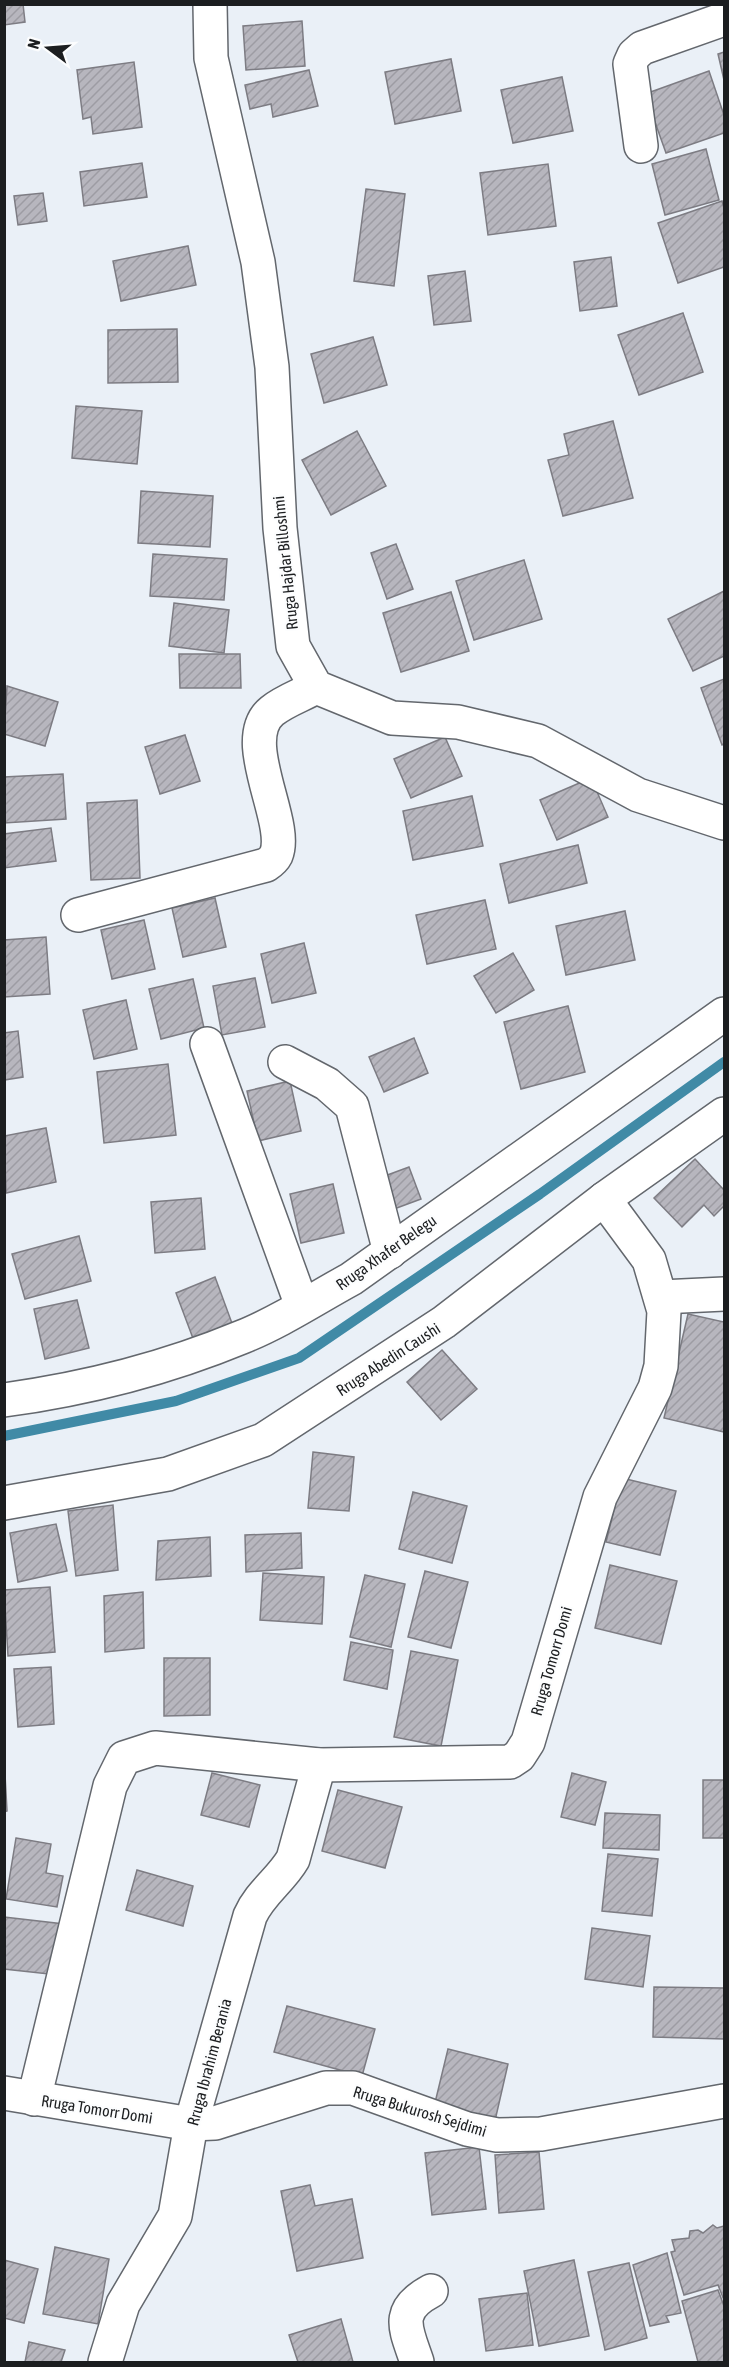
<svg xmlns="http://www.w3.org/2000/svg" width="729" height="2367" font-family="'Asap Condensed',sans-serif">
	<defs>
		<pattern id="building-hatch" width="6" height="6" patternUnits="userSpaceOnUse" patternTransform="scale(1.5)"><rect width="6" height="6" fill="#b7b6be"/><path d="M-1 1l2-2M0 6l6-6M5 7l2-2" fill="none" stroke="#9d9ca3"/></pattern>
	</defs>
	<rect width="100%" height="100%" fill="#eaf0f7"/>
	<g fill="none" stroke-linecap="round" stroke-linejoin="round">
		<path stroke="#408aa6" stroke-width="10" d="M4,1436L176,1401L299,1358L540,1194L724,1062"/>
	</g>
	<g fill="url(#building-hatch)" stroke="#7d7c83" stroke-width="1.5">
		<path d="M4,4H23L25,22L4,25Z"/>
		<path d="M302,21L305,66L246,70L243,26Z"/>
		<path d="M724,52V80L718,54Z"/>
		<path d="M451,59L461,111L395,124L385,72Z"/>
		<path d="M134,62L142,127L93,134L91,117L83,119L77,70Z"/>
		<path d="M309,70L318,106L273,117L271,104L250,109L245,85Z"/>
		<path d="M709,71L724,115V133L666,153L645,94Z"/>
		<path d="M562,77L573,131L513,143L501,90Z"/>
		<path d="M706,149L719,200L665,215L652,164Z"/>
		<path d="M142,163L147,197L84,206L80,172Z"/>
		<path d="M548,164L556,226L488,235L480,173Z"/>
		<path d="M366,189L405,194L394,286L354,281Z"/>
		<path d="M43,193L47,221L18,225L14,196Z"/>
		<path d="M722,201L724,208V267L678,283L658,223Z"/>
		<path d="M188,246L196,285L121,301L113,261Z"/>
		<path d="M611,257L617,306L580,311L574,262Z"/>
		<path d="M465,271L471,321L434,325L428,276Z"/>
		<path d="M683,313L703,372L639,395L618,335Z"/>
		<path d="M177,329L178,382L108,383V330Z"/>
		<path d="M373,337L387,385L324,403L311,354Z"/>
		<path d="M76,406L142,411L137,464L72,458Z"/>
		<path d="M613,421L633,498L563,516L548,460L569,455L564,434Z"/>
		<path d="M357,431L386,486L331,515L302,460Z"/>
		<path d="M141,491L213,496L210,547L138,543Z"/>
		<path d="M396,544L413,589L387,599L371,553Z"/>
		<path d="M153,554L227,559L224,600L150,596Z"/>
		<path d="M524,560L542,619L474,640L456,581Z"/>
		<path d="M724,591V656L693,671L668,619Z"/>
		<path d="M451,592L469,651L401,672L383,613Z"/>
		<path d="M174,603L229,610L224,653L169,646Z"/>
		<path d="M179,654H240L241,688H180Z"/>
		<path d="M724,679V744L722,745L701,688Z"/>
		<path d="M7,686L58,702L45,746L4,734Z"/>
		<path d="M185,735L200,781L160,794L145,747Z"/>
		<path d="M445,737L462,776L411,798L394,759Z"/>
		<path d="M63,774L66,819L4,823V777Z"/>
		<path d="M591,778L608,817L557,840L540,800Z"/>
		<path d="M472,796L483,846L413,860L403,811Z"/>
		<path d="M137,800L140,878L91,880L87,803Z"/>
		<path d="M51,828L56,861L4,868V834Z"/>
		<path d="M578,845L587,883L509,903L500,864Z"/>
		<path d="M215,898L226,947L183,957L172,908Z"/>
		<path d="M485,900L496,949L427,964L416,915Z"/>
		<path d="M625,911L635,960L566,975L556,926Z"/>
		<path d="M144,920L155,969L112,979L101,930Z"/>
		<path d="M46,937L50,994L4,997V940Z"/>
		<path d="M304,943L316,993L272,1003L261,954Z"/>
		<path d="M513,953L534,990L496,1013L474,976Z"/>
		<path d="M255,978L265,1027L222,1035L213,986Z"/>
		<path d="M193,979L204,1028L161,1039L149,989Z"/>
		<path d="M126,1000L137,1049L94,1059L83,1010Z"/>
		<path d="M568,1006L585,1072L521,1089L504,1022Z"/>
		<path d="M18,1031L23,1077L4,1080V1033Z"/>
		<path d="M414,1038L428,1073L384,1092L369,1057Z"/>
		<path d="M168,1064L176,1135L104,1143L97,1072Z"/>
		<path d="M290,1081L301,1131L258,1141L247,1091Z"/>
		<path d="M46,1128L56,1182L6,1193L4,1136Z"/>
		<path d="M695,1159L724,1190V1206L714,1216L704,1205L682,1227L654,1198Z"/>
		<path d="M409,1167L421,1199L394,1209L382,1177Z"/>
		<path d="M333,1184L344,1233L301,1243L290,1194Z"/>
		<path d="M201,1198L205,1249L155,1253L151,1202Z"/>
		<path d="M79,1236L91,1281L25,1299L12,1254Z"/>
		<path d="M215,1277L233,1326L194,1341L176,1293Z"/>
		<path d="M77,1300L89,1348L45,1359L34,1309Z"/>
		<path d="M688,1314L724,1322V1432L664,1418Z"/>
		<path d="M442,1350L477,1389L441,1420L407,1382Z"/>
		<path d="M313,1452L354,1457L349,1511L308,1508Z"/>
		<path d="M622,1478L676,1491L660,1555L606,1542Z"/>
		<path d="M413,1492L467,1506L452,1563L399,1549Z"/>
		<path d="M113,1505L118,1570L76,1576L68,1511Z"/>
		<path d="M56,1524L67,1571L18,1582L10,1533Z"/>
		<path d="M301,1533L302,1568L246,1572L245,1535Z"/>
		<path d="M210,1537L211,1576L156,1580L158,1541Z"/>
		<path d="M610,1565L677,1581L661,1644L595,1628Z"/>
		<path d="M425,1571L468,1582L451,1648L408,1637Z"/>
		<path d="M263,1573L324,1577L322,1624L260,1620Z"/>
		<path d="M365,1575L405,1584L391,1647L350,1637Z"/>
		<path d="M50,1587L55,1652L8,1656L4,1590Z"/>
		<path d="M143,1592L144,1648L105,1652L104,1596Z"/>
		<path d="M351,1642L393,1650L387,1689L344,1680Z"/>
		<path d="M411,1651L458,1660L441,1746L394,1737Z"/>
		<path d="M164,1658H210V1715L164,1716Z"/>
		<path d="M51,1667L54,1724L18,1727L14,1669Z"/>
		<path d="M4,1756L7,1811L4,1812Z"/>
		<path d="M212,1773L260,1785L249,1827L201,1815Z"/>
		<path d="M572,1773L606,1782L595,1825L561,1817Z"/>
		<rect x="703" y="1780" width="21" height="58"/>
		<path d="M338,1790L402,1807L385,1868L322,1851Z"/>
		<path d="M605,1813L660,1815L659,1850L603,1848Z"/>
		<path d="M16,1838L51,1844L46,1873L63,1876L57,1907L6,1899Z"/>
		<path d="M608,1854L658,1859L652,1916L602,1911Z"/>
		<path d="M137,1870L193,1886L183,1926L126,1910Z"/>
		<path d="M4,1917L64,1924L58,1975L4,1969Z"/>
		<path d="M592,1928L650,1936L643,1987L585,1979Z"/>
		<path d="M654,1987L724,1988V2039L653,2037Z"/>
		<path d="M287,2006L375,2029L362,2076L274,2052Z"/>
		<path d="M448,2049L508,2064L494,2125L433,2111Z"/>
		<path d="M479,2147L486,2209L432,2215L425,2153Z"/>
		<path d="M539,2152L544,2209L499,2213L495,2155Z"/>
		<path d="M310,2185L315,2206L352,2199L363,2258L297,2271L281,2191Z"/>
		<path d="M713,2225L717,2228L724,2226V2300L718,2285L684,2295L671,2252L675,2251L672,2240L689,2238L690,2231L698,2230L703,2233Z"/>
		<path d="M55,2247L109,2259L98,2324L43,2314Z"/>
		<path d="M667,2253L681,2313L666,2316L669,2322L650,2326L633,2265Z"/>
		<path d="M4,2260L38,2269L24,2323L4,2318Z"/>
		<path d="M574,2260L589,2336L539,2346L524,2271Z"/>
		<path d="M629,2263L647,2338L605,2350L588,2272Z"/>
		<path d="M718,2290L724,2306V2362H698L682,2301Z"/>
		<path d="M527,2293L533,2345L486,2351L479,2299Z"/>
		<path d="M341,2319L353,2362H298L289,2335Z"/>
		<path d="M29,2342L65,2350L61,2362H25Z"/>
	</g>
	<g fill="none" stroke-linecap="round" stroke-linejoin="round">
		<defs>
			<g id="minor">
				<path d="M210,4L211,58L258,262L272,367L280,528L293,646L316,687L392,718L458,722L538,741L638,795L724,823"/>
				<path d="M641,146L630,64L634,55L642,48L724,19"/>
				<path d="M78,915L266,865C269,863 274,859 276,855C290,822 236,740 272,711C284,701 302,695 316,687"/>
				<path d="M207,1044L302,1306"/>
				<path d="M285,1062L327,1084L352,1106L390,1252"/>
				<path d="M661,1297L724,1294"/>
				<path d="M4,1400C85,1389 167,1368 242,1337C280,1322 316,1298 351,1279L724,1014"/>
				<path d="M4,2093L191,2124L215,2123L326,2088H353L467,2129L497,2135L541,2134L724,2101"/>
				<path d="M34,2099L110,1786L124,1758L155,1748L319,1765L510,1762L519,1756L528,1742L600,1497L655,1388L661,1366L664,1311L649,1260L604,1199"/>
				<path d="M105,2362L123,2304L175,2216L191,2124L250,1916C260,1893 281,1880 293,1859L319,1765"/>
				<path d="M417,2362C406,2329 394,2311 431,2291"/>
			</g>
			<path id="major" d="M4,1503L168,1474L263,1440L444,1322L604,1199L724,1114"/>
		</defs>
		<use href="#minor" stroke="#63676d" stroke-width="36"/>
		<use href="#major" stroke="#63676d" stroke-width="36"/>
		<use href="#minor" stroke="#fff" stroke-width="33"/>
		<use href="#major" stroke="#fff" stroke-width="33"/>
	</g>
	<g text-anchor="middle" stroke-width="4.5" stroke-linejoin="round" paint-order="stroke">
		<g font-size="16" fill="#1c1e20" stroke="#fcfdfe">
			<text transform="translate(285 563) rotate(-96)" y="6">Rruga Hajdar Billoshmi</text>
			<text transform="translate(386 1252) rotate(-35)" y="6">Rruga Xhafer Belegu</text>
			<text transform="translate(388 1359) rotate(-33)" y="6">Rruga Abedin Caushi</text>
			<text transform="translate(551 1661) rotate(-74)" y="6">Rruga Tomorr Domi</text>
			<text transform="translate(209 2062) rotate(-75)" y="6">Rruga Ibrahim Berania</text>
			<text transform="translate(97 2109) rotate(9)" y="6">Rruga Tomorr Domi</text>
			<text transform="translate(420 2111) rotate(17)" y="6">Rruga Bukurosh Sejdimi</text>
		</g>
	</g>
	<rect width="729" height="2367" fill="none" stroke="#1c1e20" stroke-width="12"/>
	<g transform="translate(48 48) rotate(286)" stroke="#fcfdfe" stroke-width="4.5" paint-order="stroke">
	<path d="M0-4.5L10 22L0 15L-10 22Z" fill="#1c1e20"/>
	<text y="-9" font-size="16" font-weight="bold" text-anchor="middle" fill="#1c1e20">N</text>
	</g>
</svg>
